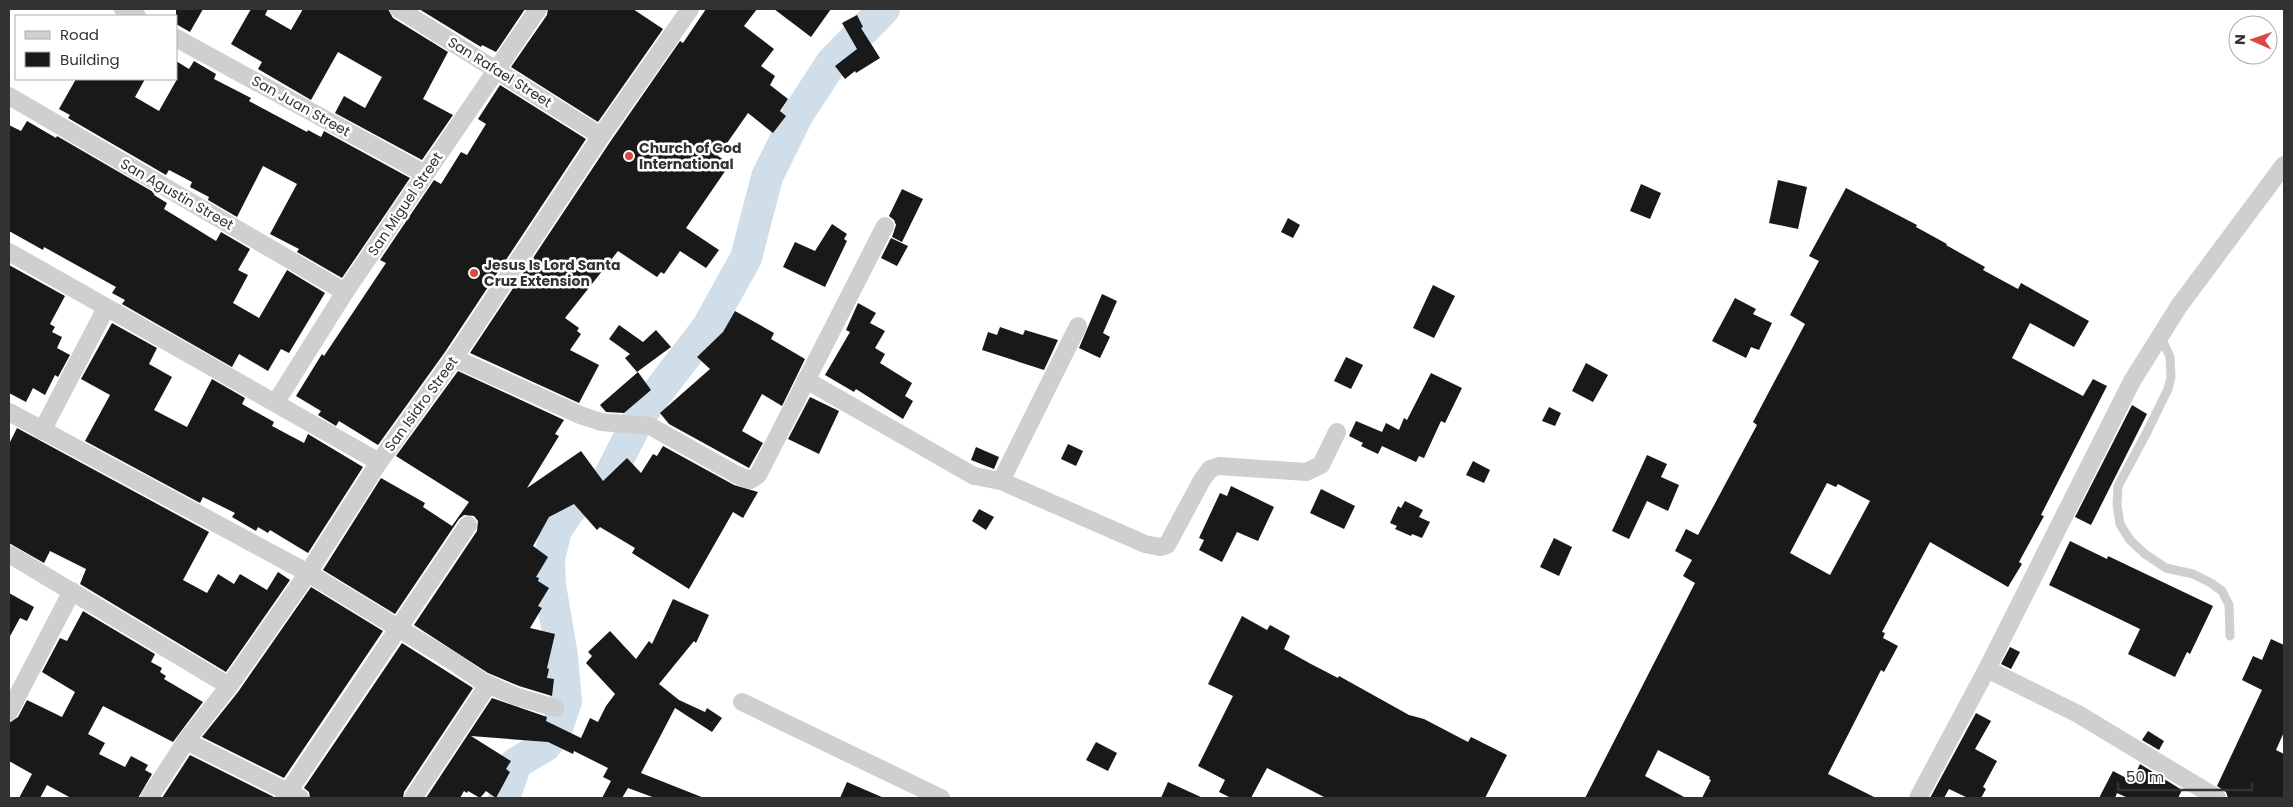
<svg xmlns="http://www.w3.org/2000/svg" width="2293" height="807" font-family="Poppins,sans-serif">
	<rect width="100%" height="100%" fill="#fff"/>
	<g fill="none" stroke-linecap="round" stroke-linejoin="round">
		<path stroke="#d0deea" stroke-width="32" d="M504,798L516,763L545,746L555,734L566,701L562,656L550,585L549,559L556,530L570,509L606,483L641,414L707,328L746,258L767,177L798,114L832,62L884,9"/>
	</g>
	<g fill="#191919" fill-rule="evenodd">
		<path d="M176,9H203L190,32L176,24Z"/>
		<path d="M251,9H268L265,15L291,30L303,9H388L393,18L448,52L423,99L453,115L422,160L335,113L344,96L365,108L382,77L338,52L311,100L258,69L262,62L231,44Z"/>
		<path d="M419,9H525L496,52L482,45L481,47Z"/>
		<path d="M548,9H633L663,29L598,122L511,67L547,15Z"/>
		<path d="M706,9H757L744,26L774,49L761,66L775,76L770,85L788,99L780,111L786,116L773,133L748,113L718,156L730,164L686,228L719,250L706,268L680,251L664,274L661,272L657,277L618,251L565,318L579,328L577,331L581,334L570,350L599,365L579,403L470,353L610,142L680,41L683,43Z"/>
		<path d="M774,9H831L811,37Z"/>
		<path d="M857,15L863,27L861,28L880,58L856,73L855,71L845,79L835,66L857,49L842,23Z"/>
		<path d="M176,61L189,69L194,61L216,74L214,79L251,98L249,101L307,132L308,130L321,137L324,131L410,178L342,278L297,252L299,249L270,234L297,184L263,166L237,217L208,200L209,197L190,187L192,182L169,170L166,175L68,118L70,115L59,109L76,79H145L135,97L159,111L176,81Z"/>
		<path d="M500,85L586,139L445,352L378,445L339,421L336,426L318,415L321,411L296,396L322,354L324,356L386,263L380,260L434,180L441,184L461,152L467,155L486,124L478,119Z"/>
		<path d="M27,121L56,138L57,136L155,193L154,195L167,203L164,209L216,241L221,232L250,249L238,270L248,275L233,303L259,318L287,270L325,293L289,353L281,349L268,371L239,354L232,367L122,304L125,300L112,293L116,287L44,247L43,250L9,231V125L21,131Z"/>
		<path d="M1778,180L1807,187L1798,229L1769,223Z"/>
		<path d="M1641,184L1661,193L1650,219L1630,211Z"/>
		<path d="M1846,188L1917,225L1916,227L1947,244L1946,245L1985,267L1983,270L2018,289L2021,283L2089,321L2074,347L2030,323L2012,358L2083,396L2093,379L2107,386L2041,515L2044,516L2019,562L2022,564L2008,587L1930,542L1882,632L1885,633L1883,638L1898,646L1884,672L1881,670L1828,774L1876,798H1702L1711,780L1709,779L1710,777L1658,750L1645,776L1686,798H1585L1695,583L1683,576L1692,560L1675,551L1686,529L1698,535L1757,425L1753,422L1805,324L1790,315L1819,261L1809,256ZM1827,483L1836,487L1838,484L1870,501L1830,575L1790,553Z"/>
		<path d="M902,189L923,199L902,242L892,237L896,225L894,220L889,216Z"/>
		<path d="M1288,218L1300,225L1293,238L1281,232Z"/>
		<path d="M832,224L847,234L844,239L847,241L825,287L783,267L795,242L815,251Z"/>
		<path d="M891,238L908,246L897,266L881,258Z"/>
		<path d="M9,265L65,296L50,324L55,327L52,332L62,337L57,348L70,355L58,377L55,375L45,395L33,388L26,402L9,393Z"/>
		<path d="M1433,285L1455,296L1434,338L1413,328Z"/>
		<path d="M1102,294L1117,301L1103,333L1110,337L1100,358L1079,348Z"/>
		<path d="M1735,298L1756,309L1753,314L1772,323L1759,350L1751,347L1746,358L1712,341Z"/>
		<path d="M858,303L876,313L870,323L885,331L875,348L885,354L880,363L912,383L905,396L913,401L903,419L856,389L854,392L825,375L850,332L846,330Z"/>
		<path d="M735,311L774,333L771,339L805,359L782,406L762,394L742,431L763,443L749,468L669,424L660,413L710,369L697,357L723,332Z"/>
		<path d="M112,323L157,348L149,364L172,377L154,410L187,427L212,379L245,398L242,404L274,422L272,426L304,443L308,434L363,467L308,553L270,530L268,533L258,527L256,531L232,517L235,513L203,497L200,503L85,441L110,395L81,379Z"/>
		<path d="M619,325L643,342L656,330L671,347L637,372L625,358L630,354L609,339Z"/>
		<path d="M1000,327L1023,335L1025,330L1058,340L1044,370L982,350L988,332L997,335Z"/>
		<path d="M1346,357L1363,365L1351,389L1334,381Z"/>
		<path d="M1586,363L1608,375L1593,402L1572,391Z"/>
		<path d="M458,371L564,420L555,434L559,436L527,488L581,451L603,481L627,458L641,473L653,454L657,456L663,446L734,485L758,492L743,518L733,512L689,589L632,553L635,548L600,527L597,530L574,504L549,517L533,546L548,557L536,577L539,578L538,581L549,588L538,606L542,608L530,628L555,634L547,668L549,669L547,678L554,679L552,696L519,686L488,673L414,625L477,531L478,521L474,516L464,515L459,519L395,614L323,570L381,478L425,503L423,507L452,526L469,502L396,456Z"/>
		<path d="M638,372L651,390L624,413L606,412L600,405Z"/>
		<path d="M1431,373L1462,388L1445,423L1441,421L1424,458L1419,456L1416,462L1382,446L1378,454L1361,446L1363,443L1349,436L1356,421L1382,432L1386,423L1399,430L1404,418L1407,420Z"/>
		<path d="M810,397L839,411L819,454L788,439Z"/>
		<path d="M2132,405L2147,414L2091,525L2075,517Z"/>
		<path d="M1549,407L1561,413L1555,426L1542,421Z"/>
		<path d="M17,428L209,532L183,580L207,593L218,574L234,584L240,574L267,590L278,572L290,580L226,672L80,584L86,569L50,551L44,563L9,543V444Z"/>
		<path d="M1068,444L1083,451L1076,466L1061,459Z"/>
		<path d="M976,447L999,457L994,469L971,460Z"/>
		<path d="M1647,455L1667,464L1661,477L1679,485L1668,511L1647,501L1629,539L1612,531Z"/>
		<path d="M1473,461L1490,470L1484,483L1466,475Z"/>
		<path d="M1231,486L1274,507L1258,541L1237,532L1222,562L1199,550L1204,540L1199,538L1220,493L1227,496Z"/>
		<path d="M1321,489L1355,506L1344,529L1310,513Z"/>
		<path d="M1405,501L1423,510L1419,517L1430,522L1422,538L1412,534L1411,536L1395,529L1397,526L1390,523L1398,506L1401,508Z"/>
		<path d="M979,509L994,517L986,530L972,521Z"/>
		<path d="M1554,538L1572,547L1559,576L1540,567Z"/>
		<path d="M2070,541L2107,559L2108,556L2213,606L2190,654L2187,652L2175,677L2128,654L2140,629L2049,585Z"/>
		<path d="M311,587L383,631L284,778L202,737L238,692Z"/>
		<path d="M9,593L34,607L27,621L20,618L9,638Z"/>
		<path d="M673,599L709,615L696,643L694,641L659,684L679,700L705,712L707,708L722,718L712,732L675,708L641,773L704,798H655L628,788L622,798H602L611,781L603,777L608,768L574,751L573,754L548,742L471,736L511,761L506,769L510,772L496,798L486,791L480,798L468,791L467,793L464,791L460,798H426L492,698L547,717L546,721L581,738L590,718L598,722L606,706L615,694L586,663L592,656L588,652L610,631L636,659L649,641L652,644Z"/>
		<path d="M83,611L155,654L151,662L162,668L160,672L166,676L164,679L203,702L173,742L103,706L88,734L105,743L99,754L125,767L131,756L148,765L145,770L152,774L138,798H71L47,785L40,798H19L32,774L9,761V723L18,717L27,700L62,717L75,692L42,672L60,638L67,641Z"/>
		<path d="M1242,616L1267,630L1270,625L1290,636L1284,649L1311,664L1338,678L1339,676L1409,715L1424,719L1468,742L1471,737L1507,755L1485,798H1326L1267,768L1251,798H1231L1219,792L1225,780L1198,766L1233,696L1208,684Z"/>
		<path d="M2271,639L2284,645V732L2276,750L2284,754V798H2228L2226,792L2217,786L2262,690L2242,680L2253,656L2262,660Z"/>
		<path d="M402,643L473,688L404,792L403,798H310L309,792L304,788Z"/>
		<path d="M2010,647L2020,652L2011,669L2001,664Z"/>
		<path d="M1976,713L1991,721L1975,749L1997,761L1983,787L1986,789L1981,798H1968L1949,789L1944,798H1930Z"/>
		<path d="M2148,731L2164,741L2159,750L2142,740Z"/>
		<path d="M1096,742L1117,753L1108,771L1086,760Z"/>
		<path d="M190,755L274,797V798H162Z"/>
		<path d="M2140,764L2182,790L2178,798H2128L2117,793L2115,798H2099L2113,771L2132,781Z"/>
		<path d="M847,782L884,798H840Z"/>
		<path d="M1168,782L1203,798H1161Z"/>
	</g>
	<g fill="none" stroke-linecap="round" stroke-linejoin="round">
		<path stroke="#cfcfcf" stroke-width="9" d="M2160,335L2170,357L2171,377L2168,389L2146,434L2118,486L2117,505L2120,524L2130,540L2145,554L2166,568L2193,574L2211,583L2222,591L2229,605L2230,636"/>
		<g stroke="#cfcfcf" stroke-width="18">
			<path d="M123,9L137,16"/>
			<path d="M399,9L601,136"/>
			<path d="M176,38L425,174"/>
			<path d="M9,96L345,292"/>
			<path d="M9,252L379,462"/>
			<path d="M454,358L580,415L601,422L650,426L739,476L750,480L758,475L885,226"/>
			<path d="M806,380L974,476L1001,481L1078,326"/>
			<path d="M276,402L345,292L538,9"/>
			<path d="M9,412L308,573L454,662L483,682L515,696L555,708"/>
			<path d="M42,431L106,308"/>
			<path d="M1001,481L1145,544L1160,547L1167,545L1202,480L1210,469L1219,466L1306,472L1321,465L1337,432"/>
			<path d="M9,554L229,686"/>
			<path d="M1987,669L2078,714L2217,798"/>
			<path d="M742,702L941,798"/>
			<path d="M9,712L72,591"/>
			<path d="M186,741L300,798"/>
			<path d="M149,798L186,741L229,686L308,573L379,462L454,358L601,136L690,9"/>
			<path d="M284,798L468,525"/>
			<path d="M413,798L488,685"/>
			<path d="M1918,798L1987,669L2132,381L2179,306L2284,165"/>
		</g>
	</g>
	<g fill="#d64946" stroke="#fff" stroke-width="2">
		<circle cx="629" cy="156" r="5"/>
		<circle cx="474" cy="273" r="5"/>
	</g>
	<g text-anchor="middle" stroke-width="5" stroke-linejoin="round" paint-order="stroke">
		<g font-size="14" fill="#323232" stroke="#fff">
			<text transform="translate(500 72) rotate(32)" y="5">San Rafael Street</text>
			<text transform="translate(301 106) rotate(29)" y="5">San Juan Street</text>
			<text transform="translate(177 194) rotate(30)" y="5">San Agustin Street</text>
			<text transform="translate(405 204) rotate(-56)" y="5">San Miguel Street</text>
			<text transform="translate(421 404) rotate(-54)" y="5">San Isidro Street</text>
		</g>
		<g font-size="14" font-weight="bold" fill="#323232" stroke="#fff" text-anchor="start">
			<text x="639" y="153">Church of God<tspan x="639" dy="16">International</tspan></text>
			<text x="484" y="270">Jesus Is Lord Santa<tspan x="484" dy="16">Cruz Extension</tspan></text>
		</g>
	</g>
	<rect width="2293" height="807" fill="none" stroke="#323232" stroke-width="20"/>
	<rect x="15" y="15" width="162" height="65" fill="#ffffff" stroke="#adadad"/>
	<rect x="25" y="31" width="25" height="8" fill="#cfcfcf" stroke="#adadad"/>
	<text x="60" y="40" font-size="15" fill="#323232">Road</text>
	<rect x="25" y="52" width="25" height="15" fill="#191919" stroke="#adadad"/>
	<text x="60" y="65" font-size="15" fill="#323232">Building</text>
	<g transform="translate(2253 40) rotate(272)"><circle r="24" fill="#ffffff" stroke="#adadad"/>
	<path d="M0-4L9 19L0 12L-9 19Z" fill="#d64946"/>
	<text y="-8" font-size="14" font-weight="bold" text-anchor="middle" fill="#323232">N</text>
	</g>
	<path d="M2118 782v8h134v-8" fill="none" stroke="#323232" stroke-width="2.5"/>
	<text x="2126" y="782" font-size="15" fill="#323232" stroke="#ffffff" stroke-width="4" paint-order="stroke">50 m</text>
</svg>
